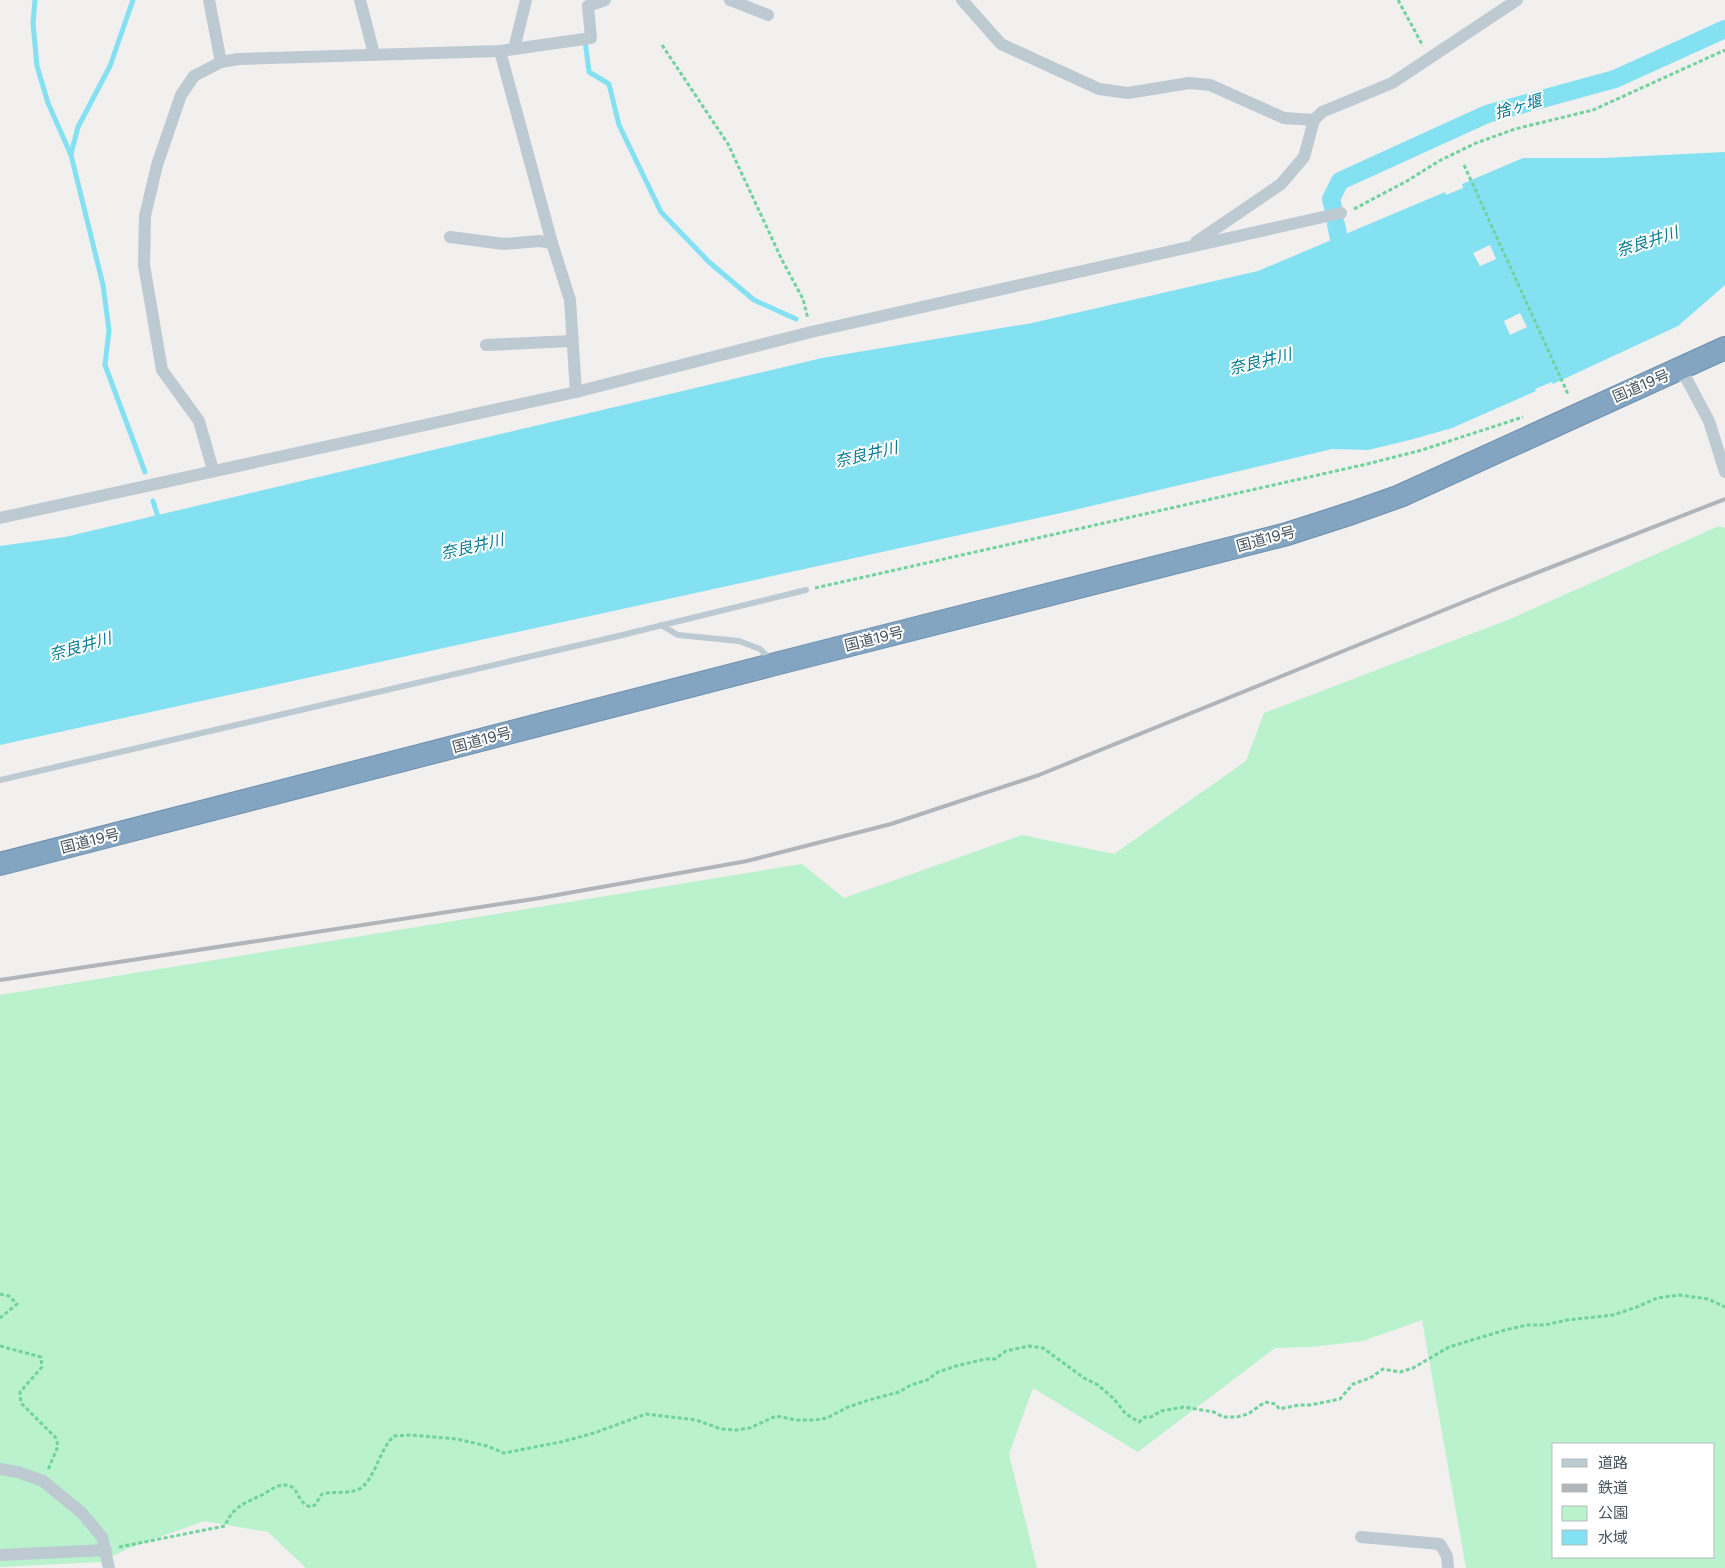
<svg xmlns="http://www.w3.org/2000/svg" width="1725" height="1568" font-family="Inter,'Noto Sans JP',sans-serif">
	<rect width="100%" height="100%" fill="#f2efef"/>
	<path fill="#baf2cd" fill-rule="evenodd" d="M1719,526L1725,528V1568H1466L1422,1320L1363,1341L1311,1347L1275,1348L1138,1452L1033,1388L1009,1454L1037,1568H306L268,1532L204,1521L127,1549L100,1562L0,1567V995L802,864L844,898L1022,835L1114,854L1246,761L1264,713L1510,619ZM1554,1444H1714V1557H1554Z"/>
	<path fill="#84e1f2" fill-rule="evenodd" d="M1725,152V285L1678,326L1553,384L1552,382L1535,389L1536,391L1452,428L1410,440L1368,450L1332,449L1070,511L0,745V546L65,537L822,358L1032,323L1258,271L1445,192L1446,195L1463,188L1462,184L1523,158H1604ZM1490,245L1496,259L1480,266L1473,253ZM1520,313L1527,327L1510,335L1504,321Z"/>
	<g fill="none" stroke-linecap="round" stroke-linejoin="round">
		<g stroke="#84e1f2" stroke-width="5">
			<path d="M35,0L33,23L37,66L48,103L71,155L103,285L109,330L105,365L145,472"/>
			<path d="M585,40L589,72L609,84L619,125L661,212L709,262L754,300L796,319"/>
			<path d="M71,154L78,127L110,66L133,0"/>
			<path d="M153,501L159,520"/>
		</g>
		<g stroke="#84e1f2" stroke-width="18">
			<path d="M1333,207L1331,199L1340,181L1487,114L1615,79L1725,29"/>
			<path d="M1336,224L1343,260"/>
		</g>
		<defs>
			<path id="highway" d="M0,864L775,664L1287,534L1352,513L1400,496L1725,348"/>
		</defs>
		<use href="#highway" stroke="#6e90ad" stroke-width="24"/>
		<g stroke="#70d29d" stroke-width="3" stroke-dasharray="4 2.5" stroke-linecap="butt">
			<path d="M1398,0L1423,46"/>
			<path d="M662,45L728,144L782,260L803,299L808,319"/>
			<path d="M1464,165L1568,394"/>
			<path d="M1354,209L1407,181L1439,161L1476,143L1515,129L1593,110L1725,50"/>
			<path d="M815,588L1367,464L1422,450L1523,417"/>
			<path d="M0,1294L9,1296L17,1304L0,1318"/>
			<path d="M0,1346L41,1357L42,1367L20,1392L21,1403L56,1438L58,1446L48,1470"/>
			<path d="M119,1547L225,1526C232,1507 245,1503 262,1495C271,1490 279,1482 290,1486C299,1489 297,1503 311,1507L315,1505L322,1494C334,1491 345,1494 357,1490C374,1484 379,1449 394,1436L411,1435L457,1439L487,1446L504,1453L561,1442L594,1433L646,1414L696,1420L721,1429L736,1430L750,1428L776,1416L797,1420H815L827,1418L848,1407L869,1400L899,1392L911,1385L927,1380L938,1372L956,1366L985,1359H995L1006,1351L1029,1346L1043,1348L1084,1378L1098,1385L1114,1399L1126,1414L1139,1422L1145,1417H1151L1161,1411L1184,1407L1214,1412L1223,1417H1237L1248,1414L1265,1402L1276,1404L1279,1409L1299,1405H1310L1340,1399L1353,1384L1370,1378L1383,1369L1400,1372L1413,1368L1449,1347L1505,1330L1527,1325H1545L1567,1320L1613,1315L1637,1307L1657,1298L1679,1295L1708,1299L1725,1307"/>
		</g>
		<g stroke="#becad2" stroke-width="6">
			<path d="M661,625L678,635L739,641L760,649L771,660"/>
			<path d="M0,780L614,637L806,590"/>
		</g>
		<g stroke="#becad2" stroke-width="12">
			<path d="M209,0L221,62"/>
			<path d="M360,0L374,54"/>
			<path d="M730,0L768,15"/>
			<path d="M962,0L1001,44L1099,89L1128,93L1189,83L1210,85L1284,118L1314,120"/>
			<path d="M514,49L526,0"/>
			<path d="M500,51L552,243L570,300L576,392"/>
			<path d="M450,237L504,244L539,241L552,243"/>
			<path d="M1196,242L1281,184L1304,157L1314,120L1322,112L1392,83L1517,0"/>
			<path d="M486,345L571,341"/>
			<path d="M1673,372L1686,378L1709,421L1725,472"/>
			<path d="M213,470L199,421L162,370L144,265L145,216L157,165L181,95L194,76L221,62L239,59L500,51L591,38L588,6L605,0"/>
			<path d="M0,518L576,392L811,332L1341,213"/>
			<path d="M0,1469L18,1472L43,1481L82,1513L102,1537L109,1568"/>
			<path d="M1361,1537L1440,1544L1447,1556L1448,1568"/>
			<path d="M0,1555L106,1550"/>
		</g>
		<use href="#highway" stroke="#83a5c1" stroke-width="22"/>
		<path stroke="#b0b5ba" stroke-width="4" d="M0,980L540,898L747,861L891,824L1039,775L1503,586L1725,499"/>
	</g>
	<g text-anchor="middle" stroke-width="4" stroke-linejoin="round" paint-order="stroke">
		<g font-size="15" fill="#46545e" stroke="#fff">
			<text transform="translate(1641 386) rotate(-23)" y="5">国道19号</text>
			<text transform="translate(1266 539) rotate(-15)" y="5">国道19号</text>
			<text transform="translate(874 639) rotate(-14)" y="5">国道19号</text>
			<text transform="translate(482 740) rotate(-15)" y="5">国道19号</text>
			<text transform="translate(90 841) rotate(-14)" y="5">国道19号</text>
		</g>
		<g font-size="16" font-style="italic" fill="#067d93" stroke="#fff">
			<text transform="translate(1518 106) rotate(-16)" y="6">捨ヶ堰</text>
			<text transform="translate(1647 241) rotate(-18)" y="6">奈良井川</text>
			<text transform="translate(1260 361) rotate(-14)" y="6">奈良井川</text>
			<text transform="translate(866 454) rotate(-13)" y="6">奈良井川</text>
			<text transform="translate(472 546) rotate(-13)" y="6">奈良井川</text>
			<text transform="translate(80 646) rotate(-16)" y="6">奈良井川</text>
		</g>
	</g>
	<rect x="1552" y="1443" width="162" height="115" fill="#ffffff" stroke="#b5bbbf"/>
	<rect x="1562" y="1459" width="25" height="8" fill="#becad2" stroke="#b5bbbf"/>
	<text x="1598" y="1468" font-size="15" fill="#46545e">道路</text>
	<rect x="1562" y="1484" width="25" height="8" fill="#b0b5ba" stroke="#b5bbbf"/>
	<text x="1598" y="1493" font-size="15" fill="#46545e">鉄道</text>
	<rect x="1562" y="1506" width="25" height="15" fill="#baf2cd" stroke="#b5bbbf"/>
	<text x="1598" y="1518" font-size="15" fill="#46545e">公園</text>
	<rect x="1562" y="1530" width="25" height="15" fill="#84e1f2" stroke="#b5bbbf"/>
	<text x="1598" y="1543" font-size="15" fill="#46545e">水域</text>
</svg>
